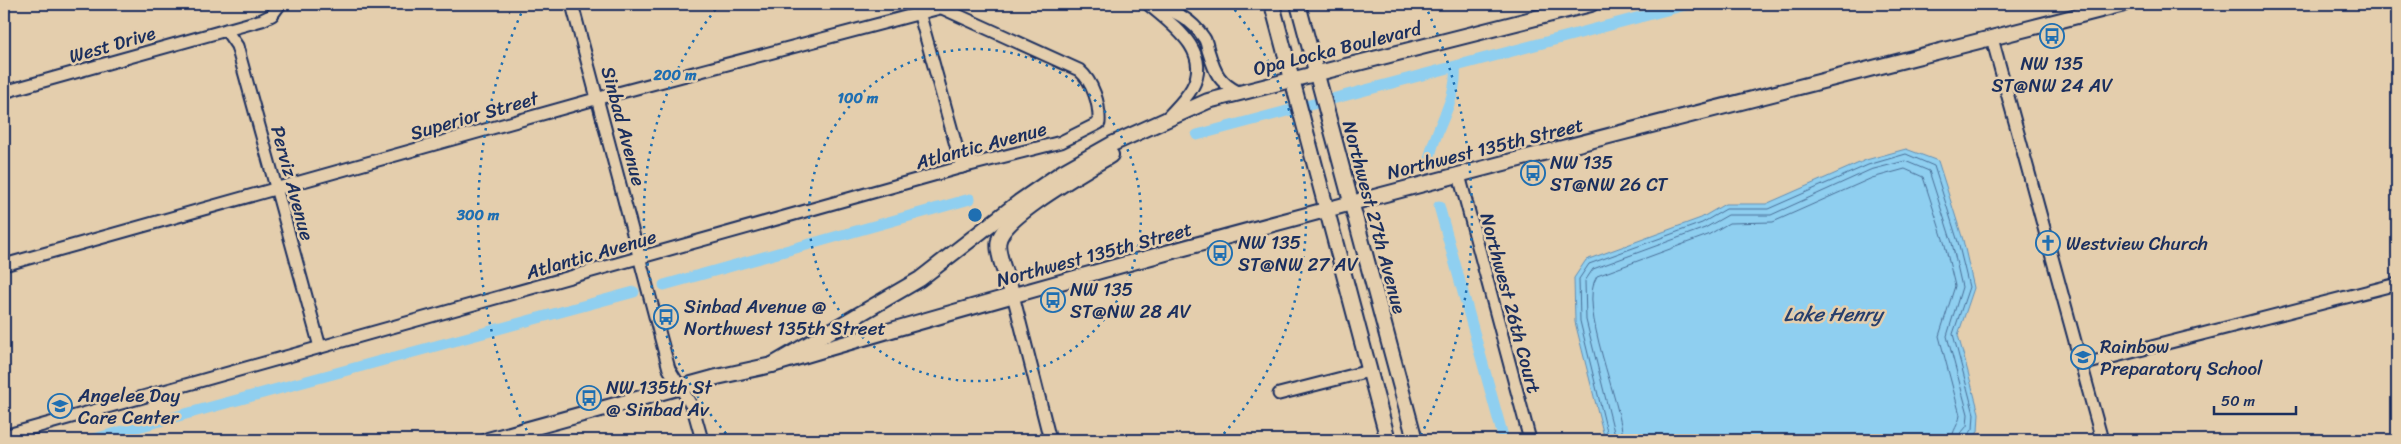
<svg xmlns="http://www.w3.org/2000/svg" width="2401" height="444" font-family="Sriracha,sans-serif">
	<rect width="100%" height="100%" fill="#e4cead"/>
	<filter id="ink" filterUnits="userSpaceOnUse"><feTurbulence type="fractalNoise" baseFrequency=".02" numOctaves="2"/><feDisplacementMap in="SourceGraphic" scale="10" xChannelSelector="R" yChannelSelector="G"/><feConvolveMatrix kernelMatrix="1 2 1 2 8 2 1 2 1" color-interpolation-filters="sRGB"/></filter>
	<g filter="url(#ink)">
		<path fill="#8fcff0" stroke="#618fb6" d="M1906,149L1938,161L1963,240L1974,288L1958,335L1979,413L1978,432L1969,440H1605L1575,322L1574,278L1586,260L1701,218L1725,204H1766L1866,160Z"/>
		<g fill="none" stroke-linecap="round" stroke-linejoin="round">
			<g stroke="#496f98" stroke-width="1">
				<path d="M1609,440L1580,321L1579,279L1589,264L1702,223L1726,209H1768L1868,165L1906,154L1934,166L1958,242L1969,287L1953,334L1974,414L1973,429L1967,436L1966,440"/>
				<path d="M1616,440L1586,320L1585,281L1593,269L1705,228L1728,215H1771L1870,170L1905,161L1929,171L1952,243L1962,287L1947,336L1968,414L1967,426L1961,433L1960,440"/>
				<path d="M1623,440C1622,402 1577,306 1597,276L1708,235L1729,223L1773,222L1872,178L1905,169L1923,177L1945,245L1955,286L1939,336L1960,415C1959,425 1952,430 1952,440"/>
			</g>
			<g stroke="#8fcff0" stroke-width="11">
				<path d="M1197,135L1689,4"/>
				<path d="M1430,156C1437,123 1458,100 1455,67"/>
				<path d="M1439,206L1504,440"/>
				<path d="M664,285L970,199"/>
				<path d="M90,440L634,292"/>
			</g>
			<defs>
				<g id="minor">
					<path d="M572,4L669,369L693,408L702,440"/>
					<path d="M1148,4C1171,24 1213,51 1192,88C1186,99 1176,108 1167,118"/>
					<path d="M1152,4C1174,11 1191,18 1204,38C1207,42 1207,48 1209,53C1215,73 1219,82 1238,92"/>
					<path d="M919,12L962,167"/>
					<path d="M226,30L237,46L320,347"/>
					<path d="M1992,38L2102,440"/>
					<path d="M4,92L262,20L272,15L280,4"/>
					<path d="M1459,175L1530,440"/>
					<path d="M4,265L599,98L955,4"/>
					<path d="M1013,295L1050,440"/>
					<path d="M2081,365L2397,284"/>
					<path d="M1279,394L1369,371"/>
					<path d="M4,436L962,167L1061,142L1099,123C1100,104 1093,82 1079,70L942,8"/>
				</g>
				<g id="major">
					<path d="M1272,4L1388,440"/>
					<path d="M1298,4L1415,440"/>
					<path d="M1013,295C1009,282 995,252 999,240C1005,215 1087,170 1111,155"/>
					<path d="M772,365C1219,232 1672,120 2124,4"/>
					<path d="M488,440L717,377L772,365L920,279L1019,202L1064,171L1112,144L1208,101L1591,4"/>
				</g>
			</defs>
			<use href="#minor" stroke="#1b2f5e" stroke-width="15"/>
			<use href="#major" stroke="#1b2f5e" stroke-width="18"/>
			<use href="#minor" stroke="#e4cead" stroke-width="11"/>
			<use href="#major" stroke="#e4cead" stroke-width="14"/>
		</g>
	</g>
	<g fill="none" stroke="#1f6fb2" stroke-width="2.5" stroke-dasharray="2.5 5">
		<circle cx="975" cy="215" r="166"/>
		<path d="M731 439A331 331 0 0 1 720 4M1230 4A331 331 0 0 1 1219 439"/>
		<path d="M530 437A497 497 0 0 1 525 5M1425 5A497 497 0 0 1 1420 437"/>
	</g>
	<defs>
		<symbol id="bus-ring" viewBox="-11 -11 22 22"><circle r="9.5" fill="#e4cead" stroke="#1f6fb2" stroke-width="1.5"/><path d="M-5-6H5V4H4V6H2V4H-2V6H-4V4H-5ZM-3.5-4V0h7V-4ZM-3.5 1.2v1.5H-2V1.2ZM2 1.2v1.5H3.5V1.2Z" fill="#1f6fb2"/></symbol>
		<symbol id="church-ring" viewBox="-11 -11 22 22"><circle r="9.5" fill="#e4cead" stroke="#1f6fb2" stroke-width="1.5"/><path d="M-1.2-6h2.4v3.5h3.3v2.4h-3.3V6h-2.4V-.1h-3.3v-2.4h3.3Z" fill="#1f6fb2"/></symbol>
		<symbol id="school-ring" viewBox="-11 -11 22 22"><circle r="9.5" fill="#e4cead" stroke="#1f6fb2" stroke-width="1.5"/><path d="M0-5L7-2L0 1L-7-2ZM-4 1L0 2.5L4 1V4Q0 6-4 4Z" fill="#1f6fb2"/></symbol>
	</defs>
	<g fill-rule="evenodd">
		<use href="#bus-ring" x="2038" y="22" width="28" height="28"/>
		<use href="#bus-ring" x="1519" y="159" width="28" height="28"/>
		<use href="#church-ring" x="2034" y="229" width="28" height="28"/>
		<use href="#bus-ring" x="1206" y="239" width="28" height="28"/>
		<use href="#bus-ring" x="1039" y="286" width="28" height="28"/>
		<use href="#bus-ring" x="652" y="303" width="28" height="28"/>
		<use href="#school-ring" x="2069" y="343" width="28" height="28"/>
		<use href="#bus-ring" x="575" y="384" width="28" height="28"/>
		<use href="#school-ring" x="46" y="392" width="28" height="28"/>
	</g>
	<g text-anchor="middle" stroke-width="5" stroke-linejoin="round" paint-order="stroke">
		<g font-size="19" fill="#1b2f5e" stroke="#e4cead">
			<text transform="translate(112 44) rotate(-16)" y="7">West Drive</text>
			<text transform="translate(1337 48) rotate(-14)" y="7">Opa Locka Boulevard</text>
			<text transform="translate(474 115) rotate(-16)" y="7">Superior Street</text>
			<text transform="translate(624 126) rotate(75)" y="7">Sinbad Avenue</text>
			<text transform="translate(981 145) rotate(-15)" y="7">Atlantic Avenue</text>
			<text transform="translate(1485 148) rotate(-14)" y="7">Northwest 135th Street</text>
			<text transform="translate(293 183) rotate(75)" y="7">Perviz Avenue</text>
			<text transform="translate(1375 217) rotate(75)" y="7">Northwest 27th Avenue</text>
			<text transform="translate(591 254) rotate(-16)" y="7">Atlantic Avenue</text>
			<text transform="translate(1094 254) rotate(-15)" y="7">Northwest 135th Street</text>
			<text transform="translate(1511 303) rotate(75)" y="7">Northwest 26th Court</text>
		</g>
		<g font-size="19" fill="#1b2f5e" stroke="#e4cead" text-anchor="start">
			<text x="2052" y="70" text-anchor="middle">NW 135<tspan x="2052" dy="22">ST@NW 24 AV</tspan></text>
			<text x="1550" y="169">NW 135<tspan x="1550" dy="22">ST@NW 26 CT</tspan></text>
			<text x="1238" y="249">NW 135<tspan x="1238" dy="22">ST@NW 27 AV</tspan></text>
			<text x="2066" y="250">Westview Church</text>
			<text x="1070" y="296">NW 135<tspan x="1070" dy="22">ST@NW 28 AV</tspan></text>
			<text x="684" y="313">Sinbad Avenue @<tspan x="684" dy="22">Northwest 135th Street</tspan></text>
			<text x="2100" y="353">Rainbow<tspan x="2100" dy="22">Preparatory School</tspan></text>
			<text x="606" y="394">NW 135th St<tspan x="606" dy="22">@ Sinbad Av</tspan></text>
			<text x="78" y="402">Angelee Day<tspan x="78" dy="22">Care Center</tspan></text>
		</g>
		<g font-size="20" font-style="italic" fill="#273f6d" stroke="#e4cead">
			<text x="1833" y="321">Lake Henry</text>
		</g>
	</g>
	<circle cx="975" cy="215" r="8" fill="#1f6fb2" stroke="#e4cead" stroke-width="2.5"/>
	<g font-size="15" text-anchor="middle" font-weight="bold" fill="#1f6fb2" stroke="#e4cead" stroke-width="5" stroke-linejoin="round" paint-order="stroke">
		<text x="675" y="80">200 m</text>
		<text x="858" y="103">100 m</text>
		<text x="478" y="220">300 m</text>
	</g>
	<rect width="2401" height="444" fill="none" stroke="#e4cead" stroke-width="20"/>
	<rect x="10" y="10" width="2381" height="424" fill="none" stroke="#1b2f5e" stroke-width="2" filter="url(#ink)"/>
	<path d="M2214 406v8h82v-8" fill="none" stroke="#1b2f5e" stroke-width="2.5"/>
	<text x="2221" y="406" font-size="15" fill="#1b2f5e" stroke="#e4cead" stroke-width="4" paint-order="stroke">50 m</text>
</svg>
